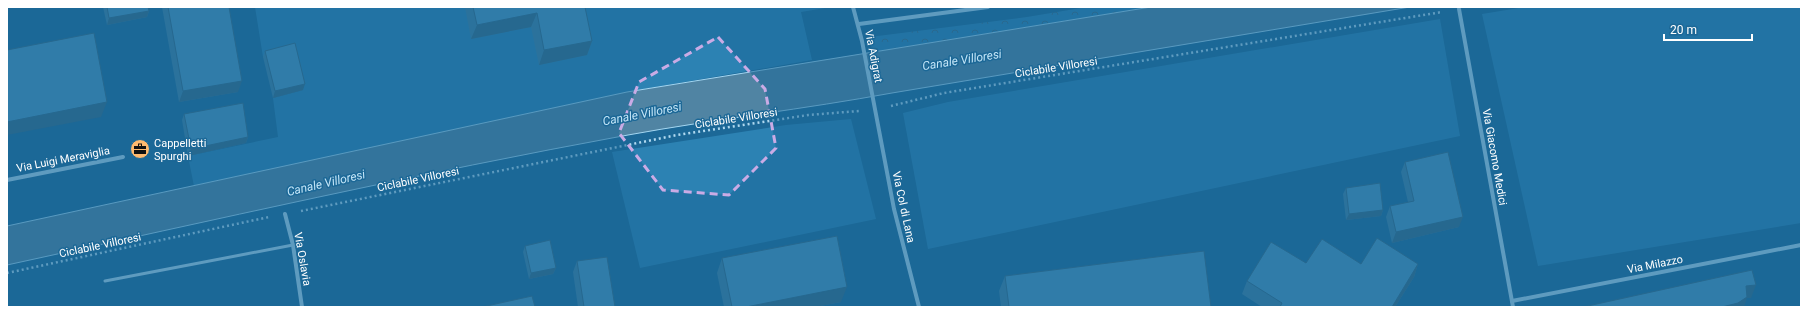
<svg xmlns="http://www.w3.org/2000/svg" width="1808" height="314" font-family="Roboto,sans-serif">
	<defs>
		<pattern id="forest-crowns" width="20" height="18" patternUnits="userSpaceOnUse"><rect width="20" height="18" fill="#2c82b3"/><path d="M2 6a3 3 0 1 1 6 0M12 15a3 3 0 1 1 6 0" fill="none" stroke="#3a6a85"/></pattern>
	</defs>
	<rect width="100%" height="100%" fill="#1c6897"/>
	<g fill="#2c82b3">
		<path d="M255,7H825V8L801,12L812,60L627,92L194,186L188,156L278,137L273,98L303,90L263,57Z"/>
		<path d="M1525,7H1801V223L1538,266L1482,14Z"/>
		<path d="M1440,19L1460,136L928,249L903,113L948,102Z"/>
		<path d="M851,119L876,219L640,268L612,152L786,125Z"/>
	</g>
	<path fill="url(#forest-crowns)" d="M1087,7H1151L872,52L870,37L1027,17Z"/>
	<path fill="#5084a3" stroke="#a3d6f1" d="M1151,7H1410L892,93C805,109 716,119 628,135C420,173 214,220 7,265V226L627,92Z"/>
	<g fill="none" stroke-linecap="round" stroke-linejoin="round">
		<g stroke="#b0d9f0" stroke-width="2.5" stroke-dasharray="2 3" stroke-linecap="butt">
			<path d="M891,106L944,93L1442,12"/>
			<path d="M301,211L677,135L808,115L859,111"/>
			<path d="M7,273L269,217"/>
		</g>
		<path stroke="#b0d9f0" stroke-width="3" d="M105,281L293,245"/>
		<g stroke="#b0d9f0" stroke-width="4">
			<path d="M853,7L862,41L894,209L919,307"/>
			<path d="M1459,9L1513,307"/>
			<path d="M859,24L988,7"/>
			<path d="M7,180L123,157"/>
			<path d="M285,214L293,245L302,307"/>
			<path d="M1512,301L1801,245"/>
		</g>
	</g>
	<g fill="#3f7fa3">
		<path d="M103,7H148L149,11L147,17L107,25Z"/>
		<path d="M162,7H229L238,92L179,102Z"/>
		<path d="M465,7H585L592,41L587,55L539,65L531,27L471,39Z"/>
		<path d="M265,51L303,90L273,98L263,57Z"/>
		<path d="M184,114L248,137L246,143L188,156L182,120Z"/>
		<path d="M1405,162L1459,227L1392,243L1386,217L1390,206L1408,202L1401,172Z"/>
		<path d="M1346,188L1383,210L1381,216L1346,220L1343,194Z"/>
		<path d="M525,246L556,268L553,274L529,279L523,252Z"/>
		<path d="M722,258L841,302L815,307H724L717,273Z"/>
		<path d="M577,261L615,307H578L573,272Z"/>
		<path d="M1306,263L1361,264H1418L1414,277L1395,307H1262L1242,294L1247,281Z"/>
		<path d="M1005,276L1211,307H1001L999,291Z"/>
	</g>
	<g fill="#336885">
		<path d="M149,11L147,17L107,25L109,18Z"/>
		<path d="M537,13L531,27L471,39L477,25Z"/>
		<path d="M592,41L587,55L539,65L544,50Z"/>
		<path d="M242,81L238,92L179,102L183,91Z"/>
		<path d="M305,84L303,90L273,98L275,91Z"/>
		<path d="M107,102L101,117L7,135V122Z"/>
		<path d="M248,137L246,143L188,156L191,149Z"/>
		<path d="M1383,210L1381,216L1346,220L1349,214Z"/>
		<path d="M1463,217L1459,227L1392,243L1396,232Z"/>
		<path d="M1418,264L1414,277L1395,307H1392Z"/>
		<path d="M556,268L553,274L529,279L531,273Z"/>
		<path d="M1756,285L1751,298H1747L1744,307H1722L1746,286Z"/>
		<path d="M847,287L841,302L815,307H746Z"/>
	</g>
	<g fill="#4994be" stroke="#336885">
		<path d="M107,7H148L149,11L109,18Z"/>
		<path d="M168,7H229L242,81L183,91Z"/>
		<path d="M473,7H585L592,41L544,50L537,13L477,25Z"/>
		<path d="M94,33L107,102L7,122V50Z"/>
		<path d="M295,43L305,84L275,91L265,51Z"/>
		<path d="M243,103L248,137L191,149L184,114Z"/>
		<path d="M1448,152L1463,217L1396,232L1390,206L1414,201L1405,162Z"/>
		<path d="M1380,183L1383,210L1349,214L1346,188Z"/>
		<path d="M837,236L847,287L746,307H732L722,258Z"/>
		<path d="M1377,238L1418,264L1392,307H1280L1282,303L1247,281L1271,242L1306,263L1322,239L1361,264Z"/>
		<path d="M550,240L556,268L531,273L525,246Z"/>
		<path d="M1204,251L1211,307H1009L1005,276Z"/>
		<path d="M607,257L615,307H584L577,261Z"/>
		<path d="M1752,270L1756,285L1746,286L1747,297L1738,303L1722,307H1583Z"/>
		<path d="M532,296L535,307H482Z"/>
	</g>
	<path d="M0 0H1808V314H0ZM718,37L765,89L776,148L729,195L663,190L619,133L639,82Z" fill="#1c6897" fill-opacity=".55" fill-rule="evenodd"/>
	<path fill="none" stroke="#caabe5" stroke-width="3" stroke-dasharray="8 5" stroke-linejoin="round" d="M718,37L765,89L776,148L729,195L663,190L619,133L639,82Z"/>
	<defs>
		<symbol id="office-disc" viewBox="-11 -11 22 22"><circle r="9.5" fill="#ffba6f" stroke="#1c6897"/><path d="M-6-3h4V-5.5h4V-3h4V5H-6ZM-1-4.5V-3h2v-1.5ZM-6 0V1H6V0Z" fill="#111"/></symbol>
	</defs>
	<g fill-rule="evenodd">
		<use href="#office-disc" x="129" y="138" width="22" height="22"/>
	</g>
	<g text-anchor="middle" stroke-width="3" stroke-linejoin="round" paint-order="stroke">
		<g font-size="11" fill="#fff" stroke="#1c6897">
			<text transform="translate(874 56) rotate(79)" y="4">Via Adigrat</text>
			<text transform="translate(1056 67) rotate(-9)" y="4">Ciclabile Villoresi</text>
			<text transform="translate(736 118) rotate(-9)" y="4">Ciclabile Villoresi</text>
			<text transform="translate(1495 157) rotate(80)" y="4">Via Giacomo Medici</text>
			<text transform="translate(63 159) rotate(-11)" y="4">Via Luigi Meraviglia</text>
			<text transform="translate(418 179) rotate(-12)" y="4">Ciclabile Villoresi</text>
			<text transform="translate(904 207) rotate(78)" y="4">Via Col di Lana</text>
			<text transform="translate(100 245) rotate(-12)" y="4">Ciclabile Villoresi</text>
			<text transform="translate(303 259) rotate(80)" y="4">Via Oslavia</text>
			<text transform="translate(1655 264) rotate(-11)" y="4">Via Milazzo</text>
		</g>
		<g font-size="11" fill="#fff" stroke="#1c6897" text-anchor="start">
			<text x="154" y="147">Cappelletti<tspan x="154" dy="13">Spurghi</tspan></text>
		</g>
		<g font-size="12" font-style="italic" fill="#c3e5f7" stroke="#1c6897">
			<text transform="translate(962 60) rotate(-9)" y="4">Canale Villoresi</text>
			<text transform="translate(642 114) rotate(-11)" y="4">Canale Villoresi</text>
			<text transform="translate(326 183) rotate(-13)" y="4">Canale Villoresi</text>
		</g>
	</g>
	<rect width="1808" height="314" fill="none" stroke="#ffffff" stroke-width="16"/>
	<path d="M1664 34v6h88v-6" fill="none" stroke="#ffffff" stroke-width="2"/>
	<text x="1670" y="34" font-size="12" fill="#ffffff" stroke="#1c6897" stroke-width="3" paint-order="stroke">20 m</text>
</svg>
